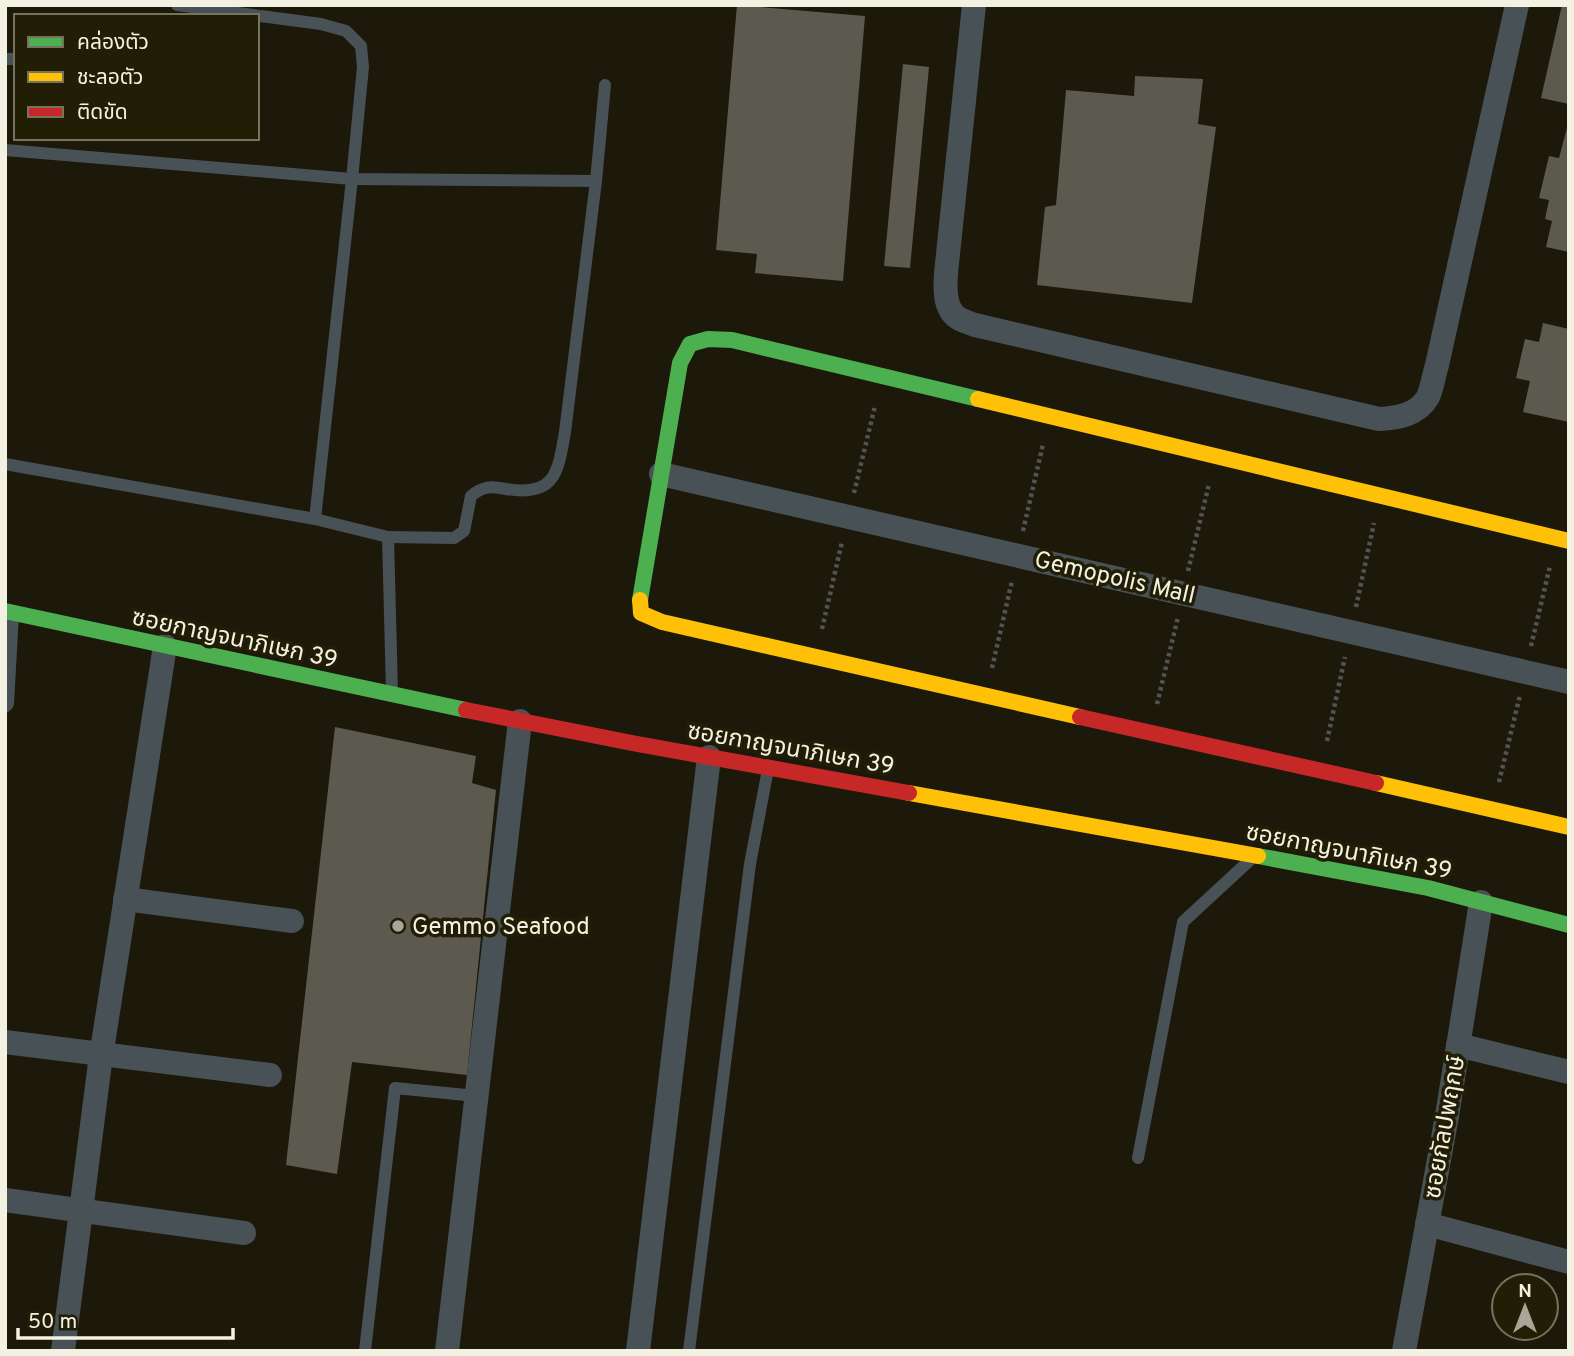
<svg xmlns="http://www.w3.org/2000/svg" width="1574" height="1356" font-family="Overpass,'Noto Sans Thai',sans-serif">
	<rect width="100%" height="100%" fill="#1c190b"/>
	<g fill="#5c5a4f">
		<path d="M737,5L865,16L843,281L755,273L757,254L716,250Z"/>
		<path d="M1562,5H1569V104L1541,98Z"/>
		<path d="M903,64L929,67L910,268L884,266Z"/>
		<path d="M1135,76L1203,79L1198,124L1216,127L1192,303L1037,285L1045,207L1056,205L1066,90L1134,96Z"/>
		<path d="M1568,124H1569V252L1546,247L1552,221L1545,219L1549,200L1539,198L1549,156L1559,158Z"/>
		<path d="M1543,323L1569,329V422L1523,412L1530,381L1516,378L1525,339L1539,342Z"/>
		<path d="M335,727L476,756L472,783L496,790L467,1075L352,1062L337,1174L286,1165Z"/>
	</g>
	<g fill="none" stroke-linecap="round" stroke-linejoin="round">
		<g stroke="#515452" stroke-width="4.5" stroke-dasharray="3.5 3.5" stroke-linecap="butt">
			<path d="M854,493L875,406"/>
			<path d="M1023,531L1043,444"/>
			<path d="M1188,571L1209,484"/>
			<path d="M1356,607L1374,523"/>
			<path d="M822,629L842,542"/>
			<path d="M1531,646L1550,566"/>
			<path d="M992,668L1012,581"/>
			<path d="M1157,704L1178,617"/>
			<path d="M1327,741L1345,657"/>
			<path d="M1499,782L1520,695"/>
		</g>
		<g stroke="#485156" stroke-width="12">
			<path d="M177,5L321,24L346,31L361,46L363,67L352,179L315,519"/>
			<path d="M5,59H16"/>
			<path d="M5,150L352,179L596,181"/>
			<path d="M5,464L315,519L388,537L392,693"/>
			<path d="M388,537L454,538L464,531L471,496C483,486 491,486 506,489C555,497 558,473 565,432L596,181L605,85"/>
			<path d="M5,707L8,704L13,614"/>
			<path d="M1138,1158L1183,922L1250,860"/>
			<path d="M365,1351L395,1088L476,1096"/>
			<path d="M689,1351L750,864L768,769"/>
		</g>
		<g stroke="#485156" stroke-width="24">
			<path d="M974,5L946,273C945,288 944,309 958,318C963,321 970,323 975,325L1379,419C1397,418 1418,415 1428,397C1432,388 1434,375 1437,365L1517,5"/>
			<path d="M661,474L1569,682"/>
			<path d="M125,899L292,921"/>
			<path d="M5,1042L270,1075"/>
			<path d="M1458,1045L1569,1072"/>
			<path d="M5,1200L244,1233"/>
			<path d="M1427,1224L1569,1262"/>
			<path d="M63,1351L100,1063L165,646"/>
			<path d="M447,1351L520,721"/>
			<path d="M638,1351L709,757"/>
			<path d="M1404,1351L1447,1116L1481,902"/>
		</g>
		<g stroke="#4caf50" stroke-width="16">
			<path d="M640,600L680,363L690,344L708,339L732,340L978,399"/>
			<path d="M5,611L466,710"/>
			<path d="M1258,856L1428,888L1569,925"/>
		</g>
		<g stroke="#ffc107" stroke-width="16">
			<path d="M978,399L1569,541"/>
			<path d="M640,600L641,613L662,622L1080,717"/>
			<path d="M1376,783L1569,827"/>
			<path d="M909,793L1258,856"/>
		</g>
		<g stroke="#c62828" stroke-width="16">
			<path d="M466,710L632,743L909,793"/>
			<path d="M1080,717L1376,783"/>
		</g>
	</g>
	<circle fill="#a8a697" stroke="#221e05" stroke-width="2.5" cx="398" cy="926" r="7"/>
	<g text-anchor="middle" stroke-width="7" stroke-linejoin="round" paint-order="stroke">
		<g font-size="24" fill="#f3f2e2" stroke="#221e05">
			<text transform="translate(1115 577) rotate(13)" y="8">Gemopolis Mall</text>
			<text transform="translate(235 638) rotate(12)" y="8">ซอยกาญจนาภิเษก 39</text>
			<text transform="translate(791 748) rotate(10)" y="8">ซอยกาญจนาภิเษก 39</text>
			<text transform="translate(1349 851) rotate(11)" y="8">ซอยกาญจนาภิเษก 39</text>
			<text transform="translate(1444 1127) rotate(-80)" y="8">ซอยกัลปพฤกษ์</text>
		</g>
		<g font-size="24" fill="#f3f2e2" stroke="#221e05" text-anchor="start">
			<text x="412" y="934">Gemmo Seafood</text>
		</g>
	</g>
	<rect width="1574" height="1356" fill="none" stroke="#f3f2e2" stroke-width="14"/>
	<rect x="14" y="14" width="245" height="126" fill="#221e05" stroke="#76735d" stroke-width="2"/>
	<rect x="28" y="37" width="35" height="10" fill="#4caf50" stroke="#76735d" stroke-width="2"/>
	<text x="77" y="49" font-size="21" fill="#f3f2e2">คล่องตัว</text>
	<rect x="28" y="72" width="35" height="10" fill="#ffc107" stroke="#76735d" stroke-width="2"/>
	<text x="77" y="84" font-size="21" fill="#f3f2e2">ชะลอตัว</text>
	<rect x="28" y="107" width="35" height="10" fill="#c62828" stroke="#76735d" stroke-width="2"/>
	<text x="77" y="119" font-size="21" fill="#f3f2e2">ติดขัด</text>
	<g transform="translate(1525 1307)"><circle r="33" fill="#221e05" stroke="#76735d" stroke-width="2"/>
	<path d="M0-5L12 26L0 18L-12 26Z" fill="#a8a697"/>
	<text y="-10" font-size="19" font-weight="bold" text-anchor="middle" fill="#f3f2e2">N</text>
	</g>
	<path d="M18 1328v10h215v-10" fill="none" stroke="#f3f2e2" stroke-width="3.5"/>
	<text x="28" y="1328" font-size="21" fill="#f3f2e2" stroke="#221e05" stroke-width="5" paint-order="stroke">50 m</text>
</svg>
